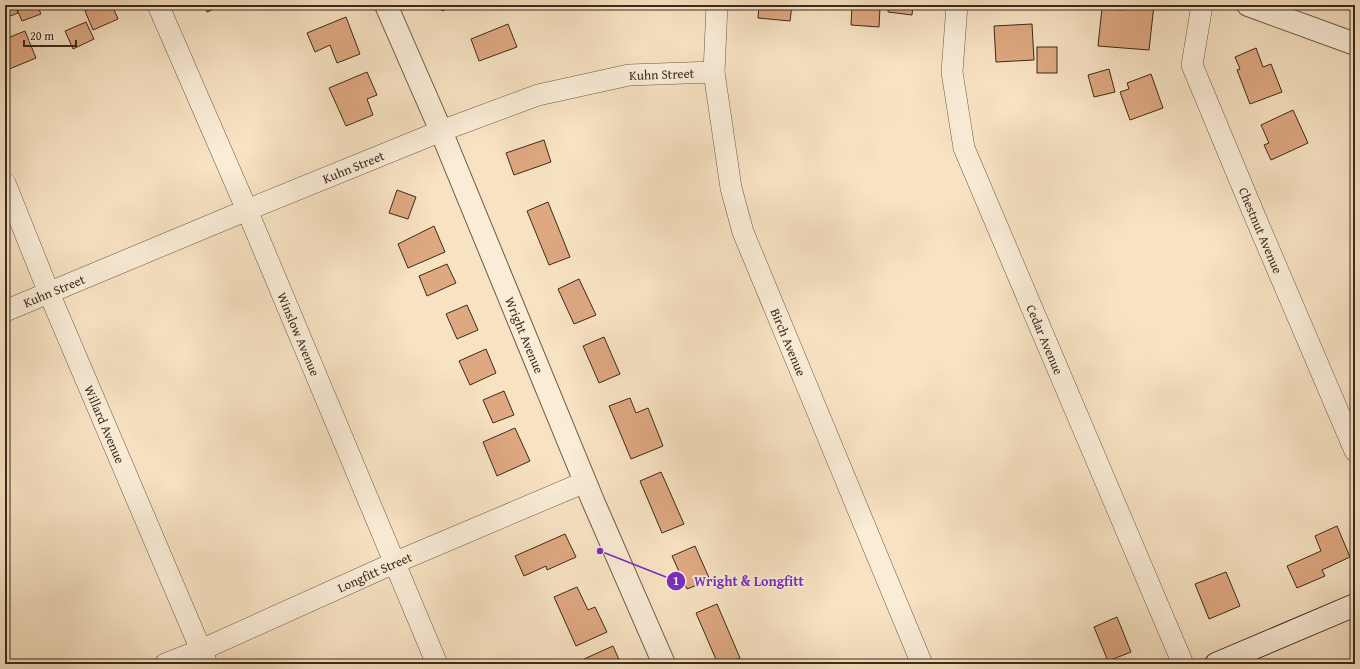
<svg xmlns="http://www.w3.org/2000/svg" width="1360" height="669" font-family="'Gentium Book Plus',serif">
	<rect width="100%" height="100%" fill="#f7e2c2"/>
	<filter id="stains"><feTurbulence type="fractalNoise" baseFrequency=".005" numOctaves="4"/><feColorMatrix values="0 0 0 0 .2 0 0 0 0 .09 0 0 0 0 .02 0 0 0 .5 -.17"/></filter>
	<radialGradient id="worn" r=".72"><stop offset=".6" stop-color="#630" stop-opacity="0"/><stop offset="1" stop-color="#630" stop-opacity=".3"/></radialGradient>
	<g fill="#dea881" stroke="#3c2a1b">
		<path d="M5,5H15L18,13L5,18Z"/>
		<path d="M15,5H37L41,14L22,21Z"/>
		<path d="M99,5H112L118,19L93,30L85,11Z"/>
		<path d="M204,5H223L207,12Z"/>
		<path d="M439,5H456L442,11Z"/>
		<path d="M759,5H792L790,21L758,18Z"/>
		<path d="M889,5H913L912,15L888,12Z"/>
		<path d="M1122,5H1154L1149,50L1098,46L1102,8L1122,10Z"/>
		<path d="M852,6L880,7L879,27L851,25Z"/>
		<path d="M346,17L360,54L337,63L330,45L315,52L307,33Z"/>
		<path d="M86,22L94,39L73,49L65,31Z"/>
		<path d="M508,24L517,47L479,61L471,39Z"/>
		<path d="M1032,24L1034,60L996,62L994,26Z"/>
		<path d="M7,29L10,37L25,31L36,58L7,70L5,65V30Z"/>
		<rect x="1037" y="47" width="20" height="26"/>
		<path d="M1256,48L1263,67L1271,64L1282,92L1250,104L1237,70L1240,69L1235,57Z"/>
		<path d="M1109,69L1115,92L1094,97L1088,75Z"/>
		<path d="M367,72L377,95L367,99L373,115L346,126L329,88Z"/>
		<path d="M1151,74L1163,108L1130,120L1120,92L1129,89L1127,83Z"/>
		<path d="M1293,110L1308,143L1271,160L1264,145L1269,143L1261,125Z"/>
		<path d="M544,140L551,162L514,175L506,153Z"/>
		<path d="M397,190L416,197L408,219L389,213Z"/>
		<path d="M548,202L570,257L549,265L527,211Z"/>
		<path d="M434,226L445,252L408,268L398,244Z"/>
		<path d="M447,264L456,283L427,296L419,276Z"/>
		<path d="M579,279L596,315L574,324L558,289Z"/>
		<path d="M467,305L478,330L457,339L446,314Z"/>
		<path d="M604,337L620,374L599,383L583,346Z"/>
		<path d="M486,349L496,373L470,385L459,361Z"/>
		<path d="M504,391L514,415L493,423L483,400Z"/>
		<path d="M630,398L636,413L648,408L663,446L631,459L609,406Z"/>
		<path d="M515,428L530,461L497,476L483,442Z"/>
		<path d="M661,472L684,524L662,533L640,481Z"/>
		<path d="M1337,526L1350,557L1322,570L1325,576L1297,588L1287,566L1321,551L1315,536Z"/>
		<path d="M565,534L576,557L547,570L546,566L524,576L515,556Z"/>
		<path d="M695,546L710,580L687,589L672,556Z"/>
		<path d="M1226,572L1240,606L1209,619L1195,584Z"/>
		<path d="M577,587L588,610L595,607L607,632L576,646L554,597Z"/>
		<path d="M717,604L740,658L727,664H718L696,613Z"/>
		<path d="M1117,617L1131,652L1108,661L1094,627Z"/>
		<path d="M613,646L621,664H586L584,659Z"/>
	</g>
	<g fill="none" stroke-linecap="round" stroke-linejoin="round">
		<defs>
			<g id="minor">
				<path id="s1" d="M158,5L247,210L437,664"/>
				<path id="s2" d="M717,5L714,72L731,188L743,232L922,664"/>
				<path id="s3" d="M957,5L952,72L964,148L1183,664"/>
				<path id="s4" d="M1202,5L1192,65L1256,219L1355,451"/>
				<path id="s5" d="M5,183L49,293L207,664"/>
				<path id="s6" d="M5,311L247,210L441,131L538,95L629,75L714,72"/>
				<path id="s7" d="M165,664L201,650L394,563L585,482"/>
			</g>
			<g id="tertiary">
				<path id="s8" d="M386,5L441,131L593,501L664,664"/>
				<path d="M1248,5L1355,44"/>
			</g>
			<path id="secondary" d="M1216,664L1355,605"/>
		</defs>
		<use href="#minor" stroke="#6b5845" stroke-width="22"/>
		<use href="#tertiary" stroke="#6b5845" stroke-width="24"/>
		<use href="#secondary" stroke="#3c2a1b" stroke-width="24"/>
		<use href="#minor" stroke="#faecd7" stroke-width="21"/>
		<use href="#tertiary" stroke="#faecd7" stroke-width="22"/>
		<use href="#secondary" stroke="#faecd7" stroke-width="22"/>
	</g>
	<g text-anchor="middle" stroke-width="3.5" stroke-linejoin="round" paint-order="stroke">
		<g font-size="13" fill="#3c2a1b" stroke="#faecd7">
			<text dy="5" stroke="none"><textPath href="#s6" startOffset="701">Kuhn Street</textPath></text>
			<text dy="5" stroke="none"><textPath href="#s6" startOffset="377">Kuhn Street</textPath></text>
			<text dy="5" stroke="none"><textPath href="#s4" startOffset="240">Chestnut Avenue</textPath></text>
			<text dy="5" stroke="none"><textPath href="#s6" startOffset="53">Kuhn Street</textPath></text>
			<text dy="5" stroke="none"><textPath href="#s1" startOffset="358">Winslow Avenue</textPath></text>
			<text dy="5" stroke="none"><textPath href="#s8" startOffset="358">Wright Avenue</textPath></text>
			<text dy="5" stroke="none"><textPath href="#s3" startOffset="352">Cedar Avenue</textPath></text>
			<text dy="5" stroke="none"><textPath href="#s2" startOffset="349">Birch Avenue</textPath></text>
			<text dy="5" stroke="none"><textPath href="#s5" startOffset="261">Willard Avenue</textPath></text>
			<text dy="5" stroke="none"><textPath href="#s7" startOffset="229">Longfitt Street</textPath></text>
		</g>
	</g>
	<path fill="none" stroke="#7b2cbf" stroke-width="1.5" d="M600 551L676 581"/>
	<g fill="#7b2cbf" stroke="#faecd7" stroke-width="1.5">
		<circle cx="600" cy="551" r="4"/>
		<circle cx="676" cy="581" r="10"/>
	</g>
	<g font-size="12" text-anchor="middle" font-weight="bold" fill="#fff">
		<text x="676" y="585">1</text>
	</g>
	<g font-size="14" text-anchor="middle" font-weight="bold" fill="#7b2cbf" stroke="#faecd7" stroke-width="3.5" stroke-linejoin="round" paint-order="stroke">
		<text x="749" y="586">Wright &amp; Longfitt</text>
	</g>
	<rect width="1360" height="669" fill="none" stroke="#f7e2c2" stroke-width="20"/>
	<rect x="6" y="6" width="1348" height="657" fill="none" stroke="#3c2a1b" stroke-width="2"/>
	<rect x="10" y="10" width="1340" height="649" fill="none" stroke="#3c2a1b"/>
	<path d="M24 40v6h52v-6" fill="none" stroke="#3c2a1b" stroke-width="2"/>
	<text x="30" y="40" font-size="12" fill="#3c2a1b" stroke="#faecd7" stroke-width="3" paint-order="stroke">20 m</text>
	<rect width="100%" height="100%" filter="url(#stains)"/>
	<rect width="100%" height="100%" fill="url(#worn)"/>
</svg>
